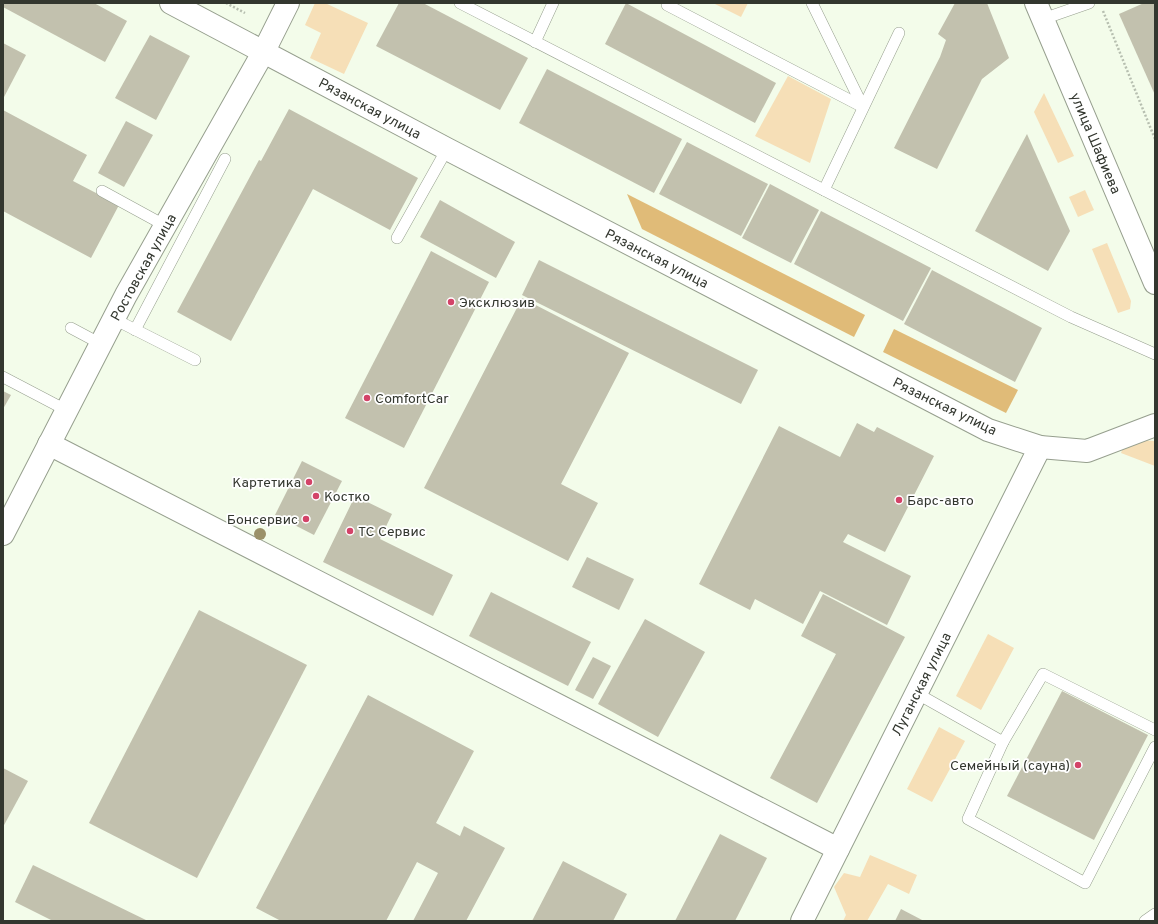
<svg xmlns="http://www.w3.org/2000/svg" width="1158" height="924" font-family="Overpass,sans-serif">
	<rect width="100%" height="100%" fill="#f3fcea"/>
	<g fill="#f6dfb7">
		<path d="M315,3H325L368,23L344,74L310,58L321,33L305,25Z"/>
		<path d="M713,3H748L741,17Z"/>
		<path d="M788,76L831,99L810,163L755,136Z"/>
		<path d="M1044,93L1074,156L1058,163L1034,112Z"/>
		<path d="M1085,190L1094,210L1078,217L1069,197Z"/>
		<path d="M1107,243L1131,301L1130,309L1118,313L1092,249Z"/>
		<path d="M1135,440L1155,441V466L1121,453L1124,445Z"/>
		<path d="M988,634L1014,648L981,710L956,696Z"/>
		<path d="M939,727L965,741L932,802L907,789Z"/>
		<path d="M870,855L917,875L909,894L888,884L867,921H843L846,915L834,887L844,873L860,877Z"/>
	</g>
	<g fill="#e0bb78">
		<path d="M627,194L865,315L854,337L642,229Z"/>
		<path d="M894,329L1018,390L1006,413L883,352Z"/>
	</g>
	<g fill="#c2c1ae">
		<path d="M3,3H94L127,21L105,62L3,7Z"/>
		<path d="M399,3H423L528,58L500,110L376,46Z"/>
		<path d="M626,3L776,83L755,123L605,44Z"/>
		<path d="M955,3H987L1009,58L982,79L937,169L894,148L940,57L946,40L938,34Z"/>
		<path d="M1144,3H1155V95L1119,14Z"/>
		<path d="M150,35L190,56L156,120L115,98Z"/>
		<path d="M3,43L26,55L3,99Z"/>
		<path d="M547,69L682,139L654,193L519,123Z"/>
		<path d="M289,109L418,178L390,230L313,189L231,341L177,312L259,160L261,161Z"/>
		<path d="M3,110L87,155L73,181L119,205L91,258L3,211Z"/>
		<path d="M126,121L153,135L124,187L98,173Z"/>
		<path d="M1027,134L1070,231L1048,271L975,231Z"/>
		<path d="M687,142L768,184L741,236L659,194Z"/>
		<path d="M770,184L819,210L791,263L742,238Z"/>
		<path d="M440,200L515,242L496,278L420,237Z"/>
		<path d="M821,211L931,268L903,321L794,264Z"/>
		<path d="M431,251L489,282L404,448L345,418Z"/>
		<path d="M539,260L758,370L741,404L522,295Z"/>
		<path d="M932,270L1042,328L1015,382L904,324Z"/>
		<path d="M522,298L629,353L561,484L598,503L568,561L424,488Z"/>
		<path d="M3,391L11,395L3,409Z"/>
		<path d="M857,423L874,432L877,427L934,456L885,552L848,534L843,542L911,576L887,625L820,591L803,624L755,599L750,610L699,584L779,426L840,457Z"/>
		<path d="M302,461L342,481L314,535L275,515Z"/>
		<path d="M355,496L392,514L380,539L453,575L433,616L323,562Z"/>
		<path d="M587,557L634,579L619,610L572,587Z"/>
		<path d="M491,592L591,642L568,686L469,636Z"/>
		<path d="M823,594L905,637L817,803L770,778L836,654L801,636Z"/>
		<path d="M199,610L307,665L197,878L89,823Z"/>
		<path d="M645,619L705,652L658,737L598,704Z"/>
		<path d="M593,657L611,666L593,699L575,690Z"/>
		<path d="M1062,691L1148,735L1094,840L1007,796Z"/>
		<path d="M368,695L474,751L436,823L460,836L464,826L505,848L466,921H413L438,873L417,862L386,921H281L256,908Z"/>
		<path d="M3,768L28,781L3,827Z"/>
		<path d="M720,834L767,858L735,921H675Z"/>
		<path d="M563,861L627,894L613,921H532Z"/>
		<path d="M33,865L148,921H53L15,902Z"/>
		<path d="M901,909L924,921H895Z"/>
	</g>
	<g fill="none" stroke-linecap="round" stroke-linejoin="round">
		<defs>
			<g id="service">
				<path d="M460,3L1071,317L1155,354"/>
				<path d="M668,3L667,5L863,107"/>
				<path d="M812,3L863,107"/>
				<path d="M1043,19L1089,3"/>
				<path d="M535,42L553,3"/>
				<path d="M824,190L899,33"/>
				<path d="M102,191L166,226"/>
				<path d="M397,238L447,149"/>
				<path d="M114,319L195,360"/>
				<path d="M71,328L101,344"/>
				<path d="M135,330L225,159"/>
				<path d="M3,377L66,410"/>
				<path d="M916,693L1003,742"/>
				<path d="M1155,730L1043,674L1003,742L968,819L1085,883L1155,747"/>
				<path d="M1145,921L1155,914"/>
			</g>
			<g id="minor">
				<path d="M171,3L447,149L988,430L1040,447L1087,451L1155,425"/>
				<path d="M49,444L838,849"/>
				<path d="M3,534L126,295L264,51L288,3"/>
				<path d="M802,921L1040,447"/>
			</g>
			<path id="tertiary" d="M1036,3L1155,283"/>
		</defs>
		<use href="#service" stroke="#969f8e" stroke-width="12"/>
		<use href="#minor" stroke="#969f8e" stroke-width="24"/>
		<use href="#tertiary" stroke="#969f8e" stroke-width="24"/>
		<g stroke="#b7bfb0" stroke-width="2.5" stroke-dasharray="2 2" stroke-linecap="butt">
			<path d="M226,3L245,13"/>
			<path d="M1103,11L1155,139"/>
		</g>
		<use href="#service" stroke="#fff" stroke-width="11"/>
		<use href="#minor" stroke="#fff" stroke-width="22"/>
		<use href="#tertiary" stroke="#fff" stroke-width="22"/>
	</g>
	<circle fill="#9b9169" cx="260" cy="534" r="6"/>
	<g fill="#d34368" stroke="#fff" stroke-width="1.5">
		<circle cx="451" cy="302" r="4"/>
		<circle cx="367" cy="398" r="4"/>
		<circle cx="309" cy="482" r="4"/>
		<circle cx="316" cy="496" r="4"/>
		<circle cx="899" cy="500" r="4"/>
		<circle cx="306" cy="519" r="4"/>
		<circle cx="350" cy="531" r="4"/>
		<circle cx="1078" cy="765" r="4"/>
	</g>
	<g text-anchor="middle" stroke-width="3.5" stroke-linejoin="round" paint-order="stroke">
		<g font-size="14" fill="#33372f" stroke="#fff">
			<text transform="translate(370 108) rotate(28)" y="5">Рязанская улица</text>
			<text transform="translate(1096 143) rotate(67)" y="5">улица Шафиева</text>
			<text transform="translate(657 258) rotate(27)" y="5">Рязанская улица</text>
			<text transform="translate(143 267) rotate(-61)" y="5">Ростовская улица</text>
			<text transform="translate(945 406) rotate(26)" y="5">Рязанская улица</text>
			<text transform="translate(921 684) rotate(-63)" y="5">Луганская улица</text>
		</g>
		<g font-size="14" fill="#33372f" stroke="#fff" text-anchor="start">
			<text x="459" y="307">Эксклюзив</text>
			<text x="375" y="403">ComfortCar</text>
			<text x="301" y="487" text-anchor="end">Картетика</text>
			<text x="324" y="501">Костко</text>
			<text x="907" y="505">Барс-авто</text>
			<text x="298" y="524" text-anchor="end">Бонсервис</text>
			<text x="358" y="536">ТС Сервис</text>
			<text x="1070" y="770" text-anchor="end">Семейный (сауна)</text>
		</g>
	</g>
	<rect width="1158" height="924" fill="none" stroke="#33372f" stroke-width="8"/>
</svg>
